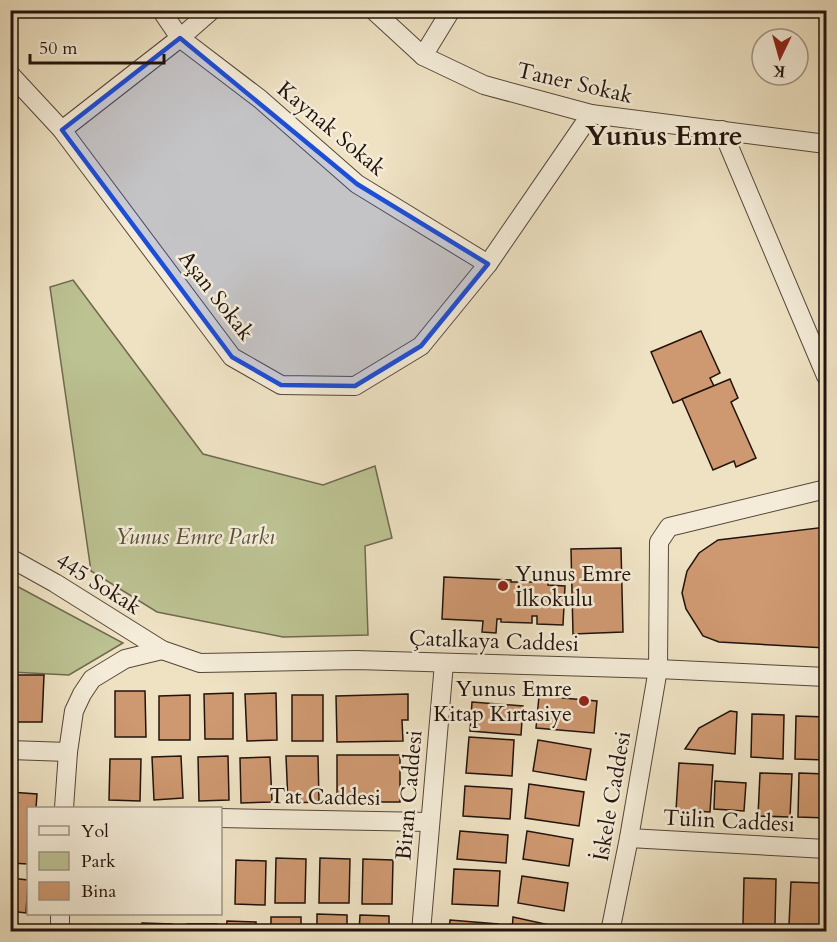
<svg xmlns="http://www.w3.org/2000/svg" width="837" height="942" font-family="Cardo,serif">
	<rect width="100%" height="100%" fill="#eee2c3"/>
	<filter id="stains"><feTurbulence type="fractalNoise" baseFrequency=".00333" numOctaves="4"/><feColorMatrix values="0 0 0 0 .2 0 0 0 0 .09 0 0 0 0 .02 0 0 0 .5 -.17"/></filter>
	<radialGradient id="worn" r=".72"><stop offset=".6" stop-color="#630" stop-opacity="0"/><stop offset="1" stop-color="#630" stop-opacity=".3"/></radialGradient>
	<g fill="#bcc292" stroke="#6f6a4f" stroke-width="1.5">
		<path d="M73,280L203,454L323,485L375,466L392,538L365,546L368,635L283,637L157,612L91,571L50,287Z"/>
		<path d="M11,583L123,643L69,675L11,672Z"/>
	</g>
	<g fill="#ce9870" stroke="#22130c" stroke-width="1.5">
		<path d="M701,331L720,373L710,378L714,386L673,403L651,352Z"/>
		<path d="M730,379L738,398L731,402L756,458L736,467L734,461L713,470L682,399Z"/>
		<path d="M826,527V648L719,642L703,636L686,609L682,593L687,571L699,553L718,540Z"/>
		<path d="M621,548L623,632L573,634L571,549Z"/>
		<path d="M444,577L511,580V582H548V585L565,586L563,625L537,624V616H532V623L501,622V619H497L496,633L482,632L483,621L442,619Z"/>
		<path d="M17,675H44L42,722H16Z"/>
		<path d="M115,691H145L146,737H115Z"/>
		<path d="M233,693V739H205L204,694Z"/>
		<path d="M276,693L277,740L247,741L245,694Z"/>
		<path d="M408,694V720H402L403,741L337,742L336,696Z"/>
		<path d="M190,695V740H159V696Z"/>
		<rect x="292" y="695" width="31" height="46"/>
		<path d="M539,696L597,701L594,733L536,728Z"/>
		<path d="M472,702L523,706L521,735L470,731Z"/>
		<path d="M730,711L737,712L735,754L685,749L699,728Z"/>
		<path d="M752,714L784,715L783,759L751,757Z"/>
		<path d="M796,716L826,717V760L795,759Z"/>
		<path d="M469,737L514,740L512,776L466,773Z"/>
		<path d="M538,740L591,749L586,780L533,771Z"/>
		<rect x="337" y="755" width="63" height="47"/>
		<path d="M181,756L183,798L154,800L152,757Z"/>
		<path d="M228,756L229,800L199,801L198,757Z"/>
		<path d="M286,756H318L319,802L288,803Z"/>
		<path d="M270,757L272,802L241,803L240,758Z"/>
		<path d="M110,759H141L140,801L109,800Z"/>
		<path d="M679,763L713,765L710,812L676,810Z"/>
		<path d="M760,773L792,774L790,817L758,816Z"/>
		<path d="M799,773L826,774V818L798,817Z"/>
		<path d="M715,781L746,783L744,811L714,809Z"/>
		<path d="M529,784L584,792L579,826L525,818Z"/>
		<path d="M465,786L512,789L510,819L463,816Z"/>
		<path d="M10,792L37,794L36,808H28V864L10,863Z"/>
		<path d="M460,831L508,835L506,863L457,859Z"/>
		<path d="M527,831L573,839L569,866L523,859Z"/>
		<path d="M276,858L306,859L305,903H275Z"/>
		<path d="M320,858L350,859L349,903H319Z"/>
		<path d="M363,859L393,860L392,904H362Z"/>
		<path d="M236,860L266,861L265,905L235,904Z"/>
		<path d="M454,869L500,871L498,906L452,904Z"/>
		<path d="M522,876L568,883L564,911L518,903Z"/>
		<path d="M10,878L28,880L26,913L10,911Z"/>
		<path d="M744,878L776,879L775,925L743,924Z"/>
		<path d="M791,882L822,883L820,927L789,925Z"/>
		<path d="M317,914L347,915V932H317Z"/>
		<path d="M360,915L389,916V932H359Z"/>
		<rect x="271" y="917" width="30" height="15"/>
		<path d="M513,917L559,927V932H512Z"/>
		<path d="M450,920L498,924L497,932H449Z"/>
		<path d="M227,921L256,922V932H226Z"/>
		<path d="M142,923L172,924V932H142Z"/>
		<path d="M187,924H217L216,932H187Z"/>
		<path d="M99,925L129,926V932H99Z"/>
		<path d="M10,927L29,929V932H10Z"/>
		<path d="M644,929L692,932H644Z"/>
	</g>
	<g fill="none" stroke-linecap="round" stroke-linejoin="round">
		<defs>
			<g id="street">
				<path d="M161,10L180,38L260,99L357,184L488,264"/>
				<path d="M373,10L423,56L484,85L591,114L826,144"/>
				<path d="M423,56L451,10"/>
				<path d="M10,74L62,130L232,357L281,385L355,386L421,346L488,264L591,114"/>
				<path d="M62,130L180,38L212,10"/>
				<path d="M722,130L826,376"/>
				<path d="M10,558L55,583L162,650L200,663L356,660L658,669L826,677"/>
				<path d="M10,750L68,752"/>
				<path d="M64,808L68,752L74,711L82,694L92,679L125,659L162,650"/>
				<path d="M220,818L430,822"/>
				<path d="M629,838L826,849"/>
				<path d="M60,932V914"/>
				<path d="M421,932L444,663"/>
				<path d="M610,932L629,838L658,669L659,542L669,527L826,489"/>
			</g>
		</defs>
		<use href="#street" stroke="#55473a" stroke-width="20"/>
		<use href="#street" stroke="#f4ecd8" stroke-width="18"/>
	</g>
	<path fill="#1d4ed8" fill-opacity="0.2" stroke="#1d4ed8" stroke-width="4.5" stroke-linejoin="round" d="M180,38L357,184L488,264L421,346L355,386L281,385L232,357L62,130Z"/>
	<g fill="#8f2418" stroke="#f4ecd8" stroke-width="2">
		<circle cx="503" cy="586" r="6"/>
		<circle cx="584" cy="701" r="6"/>
	</g>
	<g text-anchor="middle" stroke-width="5" stroke-linejoin="round" paint-order="stroke">
		<g font-size="22" fill="#22130c" stroke="#f4ecd8">
			<text transform="translate(575 82) rotate(13)" y="8">Taner Sokak</text>
			<text transform="translate(332 128) rotate(40)" y="8">Kaynak Sokak</text>
			<text transform="translate(217 295) rotate(52)" y="8">Aşan Sokak</text>
			<text transform="translate(99 583) rotate(32)" y="8">445 Sokak</text>
			<text transform="translate(494 640) rotate(2)" y="8">Çatalkaya Caddesi</text>
			<text transform="translate(408 795) rotate(-85)" y="8">Biran Caddesi</text>
			<text transform="translate(325 796) rotate(1)" y="8">Tat Caddesi</text>
			<text transform="translate(611 796) rotate(-80)" y="8">İskele Caddesi</text>
			<text transform="translate(729 820) rotate(3)" y="8">Tülin Caddesi</text>
		</g>
		<g font-size="22" font-style="italic" fill="#58503b" stroke="#f4ecd8">
			<text x="195" y="544">Yunus Emre Parkı</text>
		</g>
		<g font-size="22" fill="#22130c" stroke="#f4ecd8" text-anchor="start">
			<text x="515" y="581">Yunus Emre<tspan x="515" dy="25">İlkokulu</tspan></text>
			<text x="572" y="696" text-anchor="end">Yunus Emre<tspan x="572" dy="25">Kitap Kırtasiye</tspan></text>
		</g>
		<g font-size="28" font-weight="bold" fill="#22130c" stroke="#f4ecd8">
			<text x="664" y="145">Yunus Emre</text>
		</g>
	</g>
	<rect width="837" height="942" fill="none" stroke="#eee2c3" stroke-width="36"/>
	<rect x="12" y="12" width="813" height="918" fill="none" stroke="#22130c" stroke-width="3"/>
	<rect x="18" y="18" width="801" height="906" fill="none" stroke="#22130c" stroke-width="1.5"/>
	<rect x="27" y="807" width="195" height="108" fill="#f4ecd8" stroke="#a09586" stroke-width="1.5"/>
	<rect x="39" y="826" width="30" height="9" fill="#f4ecd8" stroke="#a09586" stroke-width="1.5"/>
	<text x="81" y="837" font-size="18" fill="#22130c">Yol</text>
	<rect x="39" y="852" width="30" height="18" fill="#bcc292" stroke="#a09586" stroke-width="1.5"/>
	<text x="81" y="867" font-size="18" fill="#22130c">Park</text>
	<rect x="39" y="882" width="30" height="18" fill="#ce9870" stroke="#a09586" stroke-width="1.5"/>
	<text x="81" y="897" font-size="18" fill="#22130c">Bina</text>
	<g transform="translate(780 57) rotate(185)"><circle r="28" fill="#f4ecd8" stroke="#a09586" stroke-width="1.5"/>
	<path d="M0-4.5L10 22L0 15L-10 22Z" fill="#8f2418"/>
	<text y="-9" font-size="16" font-weight="bold" text-anchor="middle" fill="#22130c">K</text>
	</g>
	<path d="M30 54v9h134v-9" fill="none" stroke="#22130c" stroke-width="3"/>
	<text x="39" y="54" font-size="18" fill="#22130c" stroke="#f4ecd8" stroke-width="4.5" paint-order="stroke">50 m</text>
	<rect width="100%" height="100%" filter="url(#stains)"/>
	<rect width="100%" height="100%" fill="url(#worn)"/>
</svg>
